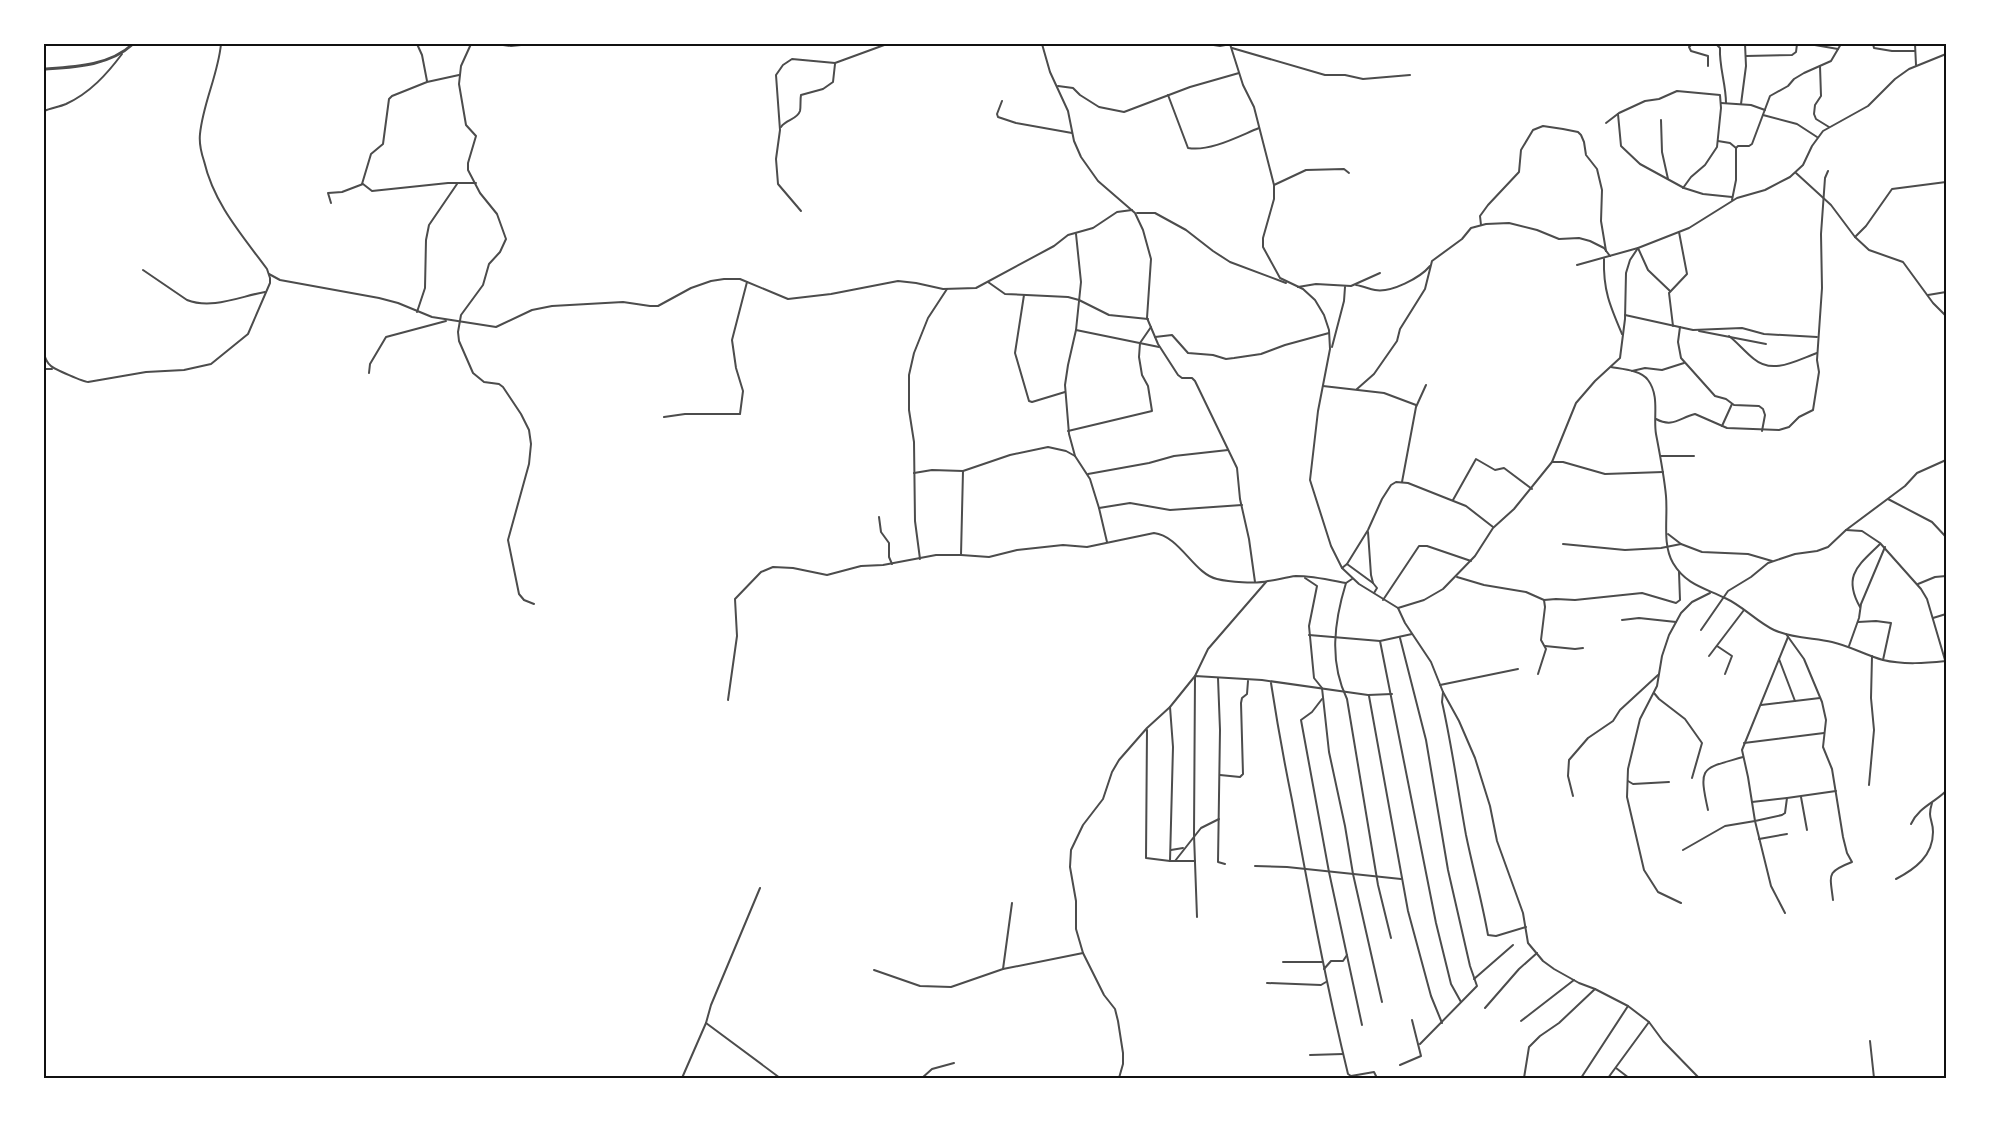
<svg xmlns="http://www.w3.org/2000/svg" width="1990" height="1122" font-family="'Libre Baskerville',serif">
	<rect width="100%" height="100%" fill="#fff"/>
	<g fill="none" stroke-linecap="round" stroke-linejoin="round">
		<g stroke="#4c4c4c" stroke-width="2">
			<path d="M417,44L422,55L427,81"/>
			<path d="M471,44L461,66L459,84L466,125L476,136L468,163V170L480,193L497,214L506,239L500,252L489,264L483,285L461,315L458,332L459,341L473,373L484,382L499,384L503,387L521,414L529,430L531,444L529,464L508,540L519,594L524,600L534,604"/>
			<path d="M496,44L511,46L531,44"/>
			<path d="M1042,44L1050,72L1068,111L1074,141L1081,157L1098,181L1135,213L1143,230L1151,259L1147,318L1158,344L1178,375L1182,378H1192L1195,381L1237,468L1240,499L1249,539L1255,582"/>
			<path d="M1207,44L1220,46L1231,44"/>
			<path d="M1230,44L1243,85L1254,107L1274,185V199L1263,238V247L1280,278L1303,289L1315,300L1324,315L1329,330L1330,349L1318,411L1310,480L1331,546L1342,568L1359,584L1398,608L1424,600L1443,589L1475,556L1493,528L1514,509L1552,462L1576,403L1595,381L1620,358L1625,319L1626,273L1630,260L1638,248L1689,228L1737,198L1765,190L1790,177L1803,165L1812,146L1823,131L1868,106L1895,79L1909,69L1946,54"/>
			<path d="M1692,44L1689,47L1691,51L1708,56V66"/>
			<path d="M1716,44L1720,48C1719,67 1726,84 1726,103"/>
			<path d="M1809,44L1838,49"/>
			<path d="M1873,44L1874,48L1892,51H1915"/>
			<path d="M1915,44L1916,65"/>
			<path d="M1232,48L1325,75H1345L1363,79L1410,75"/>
			<path d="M1746,56L1792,55L1796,52L1797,44"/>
			<path d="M1820,66L1821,96L1815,105L1814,114L1816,119L1829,127"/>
			<path d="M1058,86L1073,88L1080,95L1099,107L1124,112L1190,87L1239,73"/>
			<path d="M1168,95L1188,148C1210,152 1239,136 1259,128"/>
			<path d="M1002,101L997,114L998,117L1016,123L1072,133"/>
			<path d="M1721,103L1751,105L1765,110"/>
			<path d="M1741,104L1746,66L1745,44"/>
			<path d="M44,111C51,108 59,107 66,104C90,93 107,74 122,54"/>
			<path d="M1618,114L1621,146L1640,164L1684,188L1703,194L1732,197"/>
			<path d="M1763,115L1797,124L1817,137"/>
			<path d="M1661,120L1662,152L1668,179"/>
			<path d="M1606,123L1619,113L1645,101L1659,99L1677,91L1720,95L1721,108L1717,147L1705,165L1691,177L1683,188"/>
			<path d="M781,127C786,119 797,120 800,111C801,106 800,100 801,95L823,89L833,82L835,64"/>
			<path d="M1718,141L1730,143L1736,148"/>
			<path d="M1796,173L1831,205L1855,237L1869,250L1903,262L1933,303L1946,316"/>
			<path d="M362,184L371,154L383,144L389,99L392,96L427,82L459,75"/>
			<path d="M1274,185L1306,170L1344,169L1349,173"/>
			<path d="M1732,200L1736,180V148L1738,146H1749L1752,144L1770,96L1788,86L1794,79L1804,73L1831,61L1841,44"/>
			<path d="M331,203L328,193L342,192L363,184L372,191L448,183H476"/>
			<path d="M801,211L778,184L776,159L780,130L776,75L783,65L792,59L835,63L887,44"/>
			<path d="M1137,213H1155L1186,230L1213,251L1230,262L1286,283"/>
			<path d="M1481,225L1480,216L1488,205L1519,172L1521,150L1533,130L1543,126L1563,129L1578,132L1581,135L1584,142L1586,155L1597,169L1602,190L1601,221L1606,251"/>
			<path d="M1076,234L1081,282L1076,330L1068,365L1065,385L1069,434L1075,456L1090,479L1099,508L1107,542"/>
			<path d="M1855,237L1866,226L1892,189L1946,182"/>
			<path d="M1604,259C1603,290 1610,306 1622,334"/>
			<path d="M1577,265L1638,248L1648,270L1670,291"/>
			<path d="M143,270L187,300C212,310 241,296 265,292"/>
			<path d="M269,274L280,280L379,298L398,303L432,317L496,327L532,310L552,306L623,302L650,306H658L691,288L711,281L724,279H740L788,299L831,294L898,281L916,283L943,289L976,288L1054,246L1068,235L1093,228L1117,212L1132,210"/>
			<path d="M988,282L1005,294L1068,297L1079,300L1109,315L1148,319"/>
			<path d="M1356,285C1363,286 1369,289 1375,290C1391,293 1420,278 1430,266"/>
			<path d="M1298,287L1316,284L1351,286L1380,273"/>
			<path d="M1024,295L1015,353L1029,401L1032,402L1065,392"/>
			<path d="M1928,295L1946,292"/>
			<path d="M417,312L425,288L426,240L429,225L457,184"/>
			<path d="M1625,315L1693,330L1742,328L1764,334L1817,337"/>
			<path d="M1673,326L1669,293L1687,274L1679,232"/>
			<path d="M1680,327L1678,342L1681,358L1715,396L1726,399L1734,405L1759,406L1763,409L1765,415L1762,431"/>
			<path d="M1076,330L1159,347"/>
			<path d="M1699,331L1766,344"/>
			<path d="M1729,336C1738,343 1745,352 1754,359C1773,375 1797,360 1817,353"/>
			<path d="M1155,337L1172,335L1188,353L1213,355L1226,359L1234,358L1261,354L1285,345L1329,333"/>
			<path d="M1332,347L1344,301L1345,287"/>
			<path d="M44,353C45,358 47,363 51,366C54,369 84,382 88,382L146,372L184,370L211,364L248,334L270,283V278L267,269C242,235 214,204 204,161C201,152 199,143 200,134C203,103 218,75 221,44"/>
			<path d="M1611,367C1622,369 1641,370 1648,380C1660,396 1653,417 1656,434C1660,455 1664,475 1666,496C1668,518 1662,544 1673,563C1686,585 1705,588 1725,598C1743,606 1757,622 1774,630C1791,638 1813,638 1832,642C1850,646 1865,655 1883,660C1904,665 1926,663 1946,661"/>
			<path d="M44,369H52"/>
			<path d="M1632,371L1645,368L1662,370L1684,363"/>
			<path d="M369,373L370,364L386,337L446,321"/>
			<path d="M1323,386L1384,393L1416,405"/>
			<path d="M1357,389L1374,374L1397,341L1400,329L1425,289L1432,261L1462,239L1471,228L1486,224L1509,223L1537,230L1559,239L1579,238L1590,241L1604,248L1610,256"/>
			<path d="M664,417L685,414H740L743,391L736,368L732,340L747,282"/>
			<path d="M1656,419C1673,428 1679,418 1695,414L1727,428L1779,430L1789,427L1799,417L1813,410L1819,372L1817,360L1822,288L1821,234L1825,178L1828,171"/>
			<path d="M1722,426L1732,404"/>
			<path d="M1068,431L1152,411L1148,386L1142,375L1139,357L1140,343L1151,327"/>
			<path d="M1661,456H1694"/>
			<path d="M1552,462H1563L1605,474L1663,472"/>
			<path d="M914,473L932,470L963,471L1010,455L1048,447L1066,451L1075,456"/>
			<path d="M1088,474L1149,463L1174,456L1228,450"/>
			<path d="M1402,482L1416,407L1426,385"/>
			<path d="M1888,499L1932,522L1946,537"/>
			<path d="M1453,500L1476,459L1495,470L1504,468L1532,489"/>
			<path d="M1099,508L1130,503L1170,510L1242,505"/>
			<path d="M879,517L881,532L889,543V557L892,564"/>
			<path d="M1846,530L1862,531L1880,543L1921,589L1927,599L1945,660"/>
			<path d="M1368,532L1371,575L1373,583"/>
			<path d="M1668,534L1681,544L1702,552L1748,554L1772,561"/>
			<path d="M1563,544L1625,550L1661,548L1681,544"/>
			<path d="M961,555L963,471"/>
			<path d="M920,559L915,521L914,442L909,410V375L914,353L928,318L947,289"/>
			<path d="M1347,564L1373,583L1377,588L1374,593"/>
			<path d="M1342,568L1347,564L1368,530L1382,499L1391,485L1396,482L1408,483L1466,506L1493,527"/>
			<path d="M1457,577L1484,585L1526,592L1544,600L1556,599L1575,600L1642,593L1676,603L1680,600L1679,572"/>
			<path d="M1305,578L1317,586L1309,626L1314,678L1322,688L1329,752L1345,826L1353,874L1382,1002"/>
			<path d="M1346,583C1334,622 1329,662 1347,699L1378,885L1391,938"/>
			<path d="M1918,584L1935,577L1946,576"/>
			<path d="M1383,600L1419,546H1427L1471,561"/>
			<path d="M1860,607C1842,575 1859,565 1880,544"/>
			<path d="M1398,608L1405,623L1431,662L1443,692L1459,721L1475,758L1490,806L1497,841L1523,913L1528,943L1543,961L1554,969L1579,983L1595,989L1628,1006L1649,1022L1663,1041L1699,1078"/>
			<path d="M1933,618L1946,614"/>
			<path d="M1622,620L1639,618L1676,622"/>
			<path d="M1858,622L1876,621L1891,623L1883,660"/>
			<path d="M1701,630L1728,591L1751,577L1768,563L1795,554L1817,551L1828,547L1846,530L1905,486L1917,473L1946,460"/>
			<path d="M1786,634L1804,659L1822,702L1826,720L1823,747L1832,769L1843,837L1847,853L1852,862C1826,872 1830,874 1833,900"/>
			<path d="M1309,635L1380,641L1412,634"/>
			<path d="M1400,638L1426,740L1448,870L1470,966L1477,986L1420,1044"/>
			<path d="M1380,641L1436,923L1451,984L1461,1002"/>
			<path d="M1545,646L1575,649L1583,648"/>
			<path d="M1717,646L1732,656L1725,674"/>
			<path d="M1849,646L1859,618L1861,604L1885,547"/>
			<path d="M1709,656L1744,610"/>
			<path d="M1779,659L1795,701"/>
			<path d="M1538,674L1546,649L1541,640L1545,607L1544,600"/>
			<path d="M1218,678L1220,730L1218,862L1225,864"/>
			<path d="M1271,683C1277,722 1284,761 1292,800C1309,892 1326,984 1348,1074L1351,1076L1374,1072L1377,1078"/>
			<path d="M1440,685L1518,669"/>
			<path d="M1443,692L1442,702C1452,746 1458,791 1466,835C1473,869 1482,901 1488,935L1496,936L1526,927"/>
			<path d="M1654,693L1659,699L1685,719L1702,743L1692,778"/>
			<path d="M1369,696L1408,911L1431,996L1442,1023"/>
			<path d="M1322,699L1312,712L1301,720L1329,872L1362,1025"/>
			<path d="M728,700L737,636L735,599L761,572L773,567L793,568L827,575L861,566L883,565L936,555H961L989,557L1017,550L1063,545L1087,547L1154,533C1180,536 1194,574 1217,579C1229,582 1256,584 1268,581C1277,580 1286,577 1296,576C1313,576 1330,580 1346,583L1352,579"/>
			<path d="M1761,705L1820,698"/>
			<path d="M1147,730L1146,858L1170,861H1195"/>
			<path d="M1744,743L1824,733"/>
			<path d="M1220,775L1240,777L1243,774L1241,703L1242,698L1247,694L1248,681"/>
			<path d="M1628,781L1633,784L1669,782"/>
			<path d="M1869,785L1874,730L1871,698L1872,656"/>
			<path d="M1573,796L1568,776L1569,760L1588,738L1613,721L1620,710L1658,675"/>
			<path d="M1801,797L1807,830"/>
			<path d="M1752,802L1787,798"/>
			<path d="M1708,810C1698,765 1702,769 1743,757"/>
			<path d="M1911,824C1919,807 1934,803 1946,791"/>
			<path d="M1759,839L1787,834"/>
			<path d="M1171,850L1183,848"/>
			<path d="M1683,850L1725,826L1755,821L1748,777L1742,750L1788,637"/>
			<path d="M1170,861L1173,747L1170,707"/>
			<path d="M1175,861L1201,828L1219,819"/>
			<path d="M1255,866L1287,867L1401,879"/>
			<path d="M1896,879C1915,869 1933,856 1933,832C1933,819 1927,819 1932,803"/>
			<path d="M1681,903L1658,892L1644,870L1627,797L1628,769L1640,719L1657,686L1662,656L1669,635L1681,613L1692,602L1710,593"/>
			<path d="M1785,913L1771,886L1755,821L1782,815L1785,813L1787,798L1836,791"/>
			<path d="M1197,917L1194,835L1195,676L1262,680L1368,695L1392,694"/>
			<path d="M1283,962H1322"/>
			<path d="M1003,969L1012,903"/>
			<path d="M1324,969L1331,961H1343L1347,955"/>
			<path d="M874,970L920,986L951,987L1003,969L1083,953"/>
			<path d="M1474,979L1513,945"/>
			<path d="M1267,983L1321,985L1326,982"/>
			<path d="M1485,1008L1519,969L1537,953"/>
			<path d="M1521,1021L1574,980"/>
			<path d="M706,1023L780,1078"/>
			<path d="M1870,1041L1874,1078"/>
			<path d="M1310,1055L1343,1054"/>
			<path d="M1400,1065L1421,1056L1412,1020"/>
			<path d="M1616,1068L1629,1078"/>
			<path d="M682,1078L706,1023L711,1005L760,888"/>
			<path d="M922,1078L932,1069L954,1063"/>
			<path d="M1119,1078L1123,1064V1053L1118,1021L1115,1009L1104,995L1083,953L1076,929V901L1070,867L1071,850L1083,825L1103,799L1112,772L1119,760L1147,728L1170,707L1195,676L1208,649L1266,582"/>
			<path d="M1524,1078L1529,1047L1540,1036L1559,1023L1595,989"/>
			<path d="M1581,1078L1628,1006"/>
			<path d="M1608,1078L1649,1022"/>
		</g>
		<path stroke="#4c4c4c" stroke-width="3" d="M44,69C75,67 109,66 133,44"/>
	</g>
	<rect width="1990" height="1122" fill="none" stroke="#ffffff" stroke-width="90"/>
	<rect x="45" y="45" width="1900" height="1032" fill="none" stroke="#111" stroke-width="2"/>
</svg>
